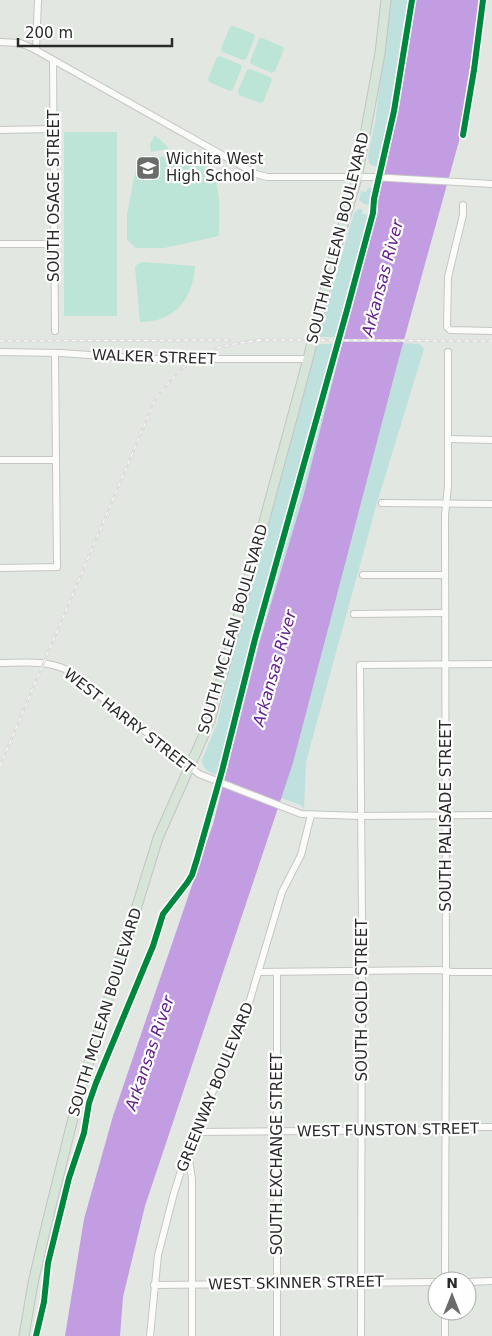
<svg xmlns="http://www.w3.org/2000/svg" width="492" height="1336" font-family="'DejaVu Sans',sans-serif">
	<rect width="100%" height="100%" fill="#e2e8e1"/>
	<g fill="#bee1dd">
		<path d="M390,0H413L394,120L384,167L373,166L369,163L368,155L375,123Z"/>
		<path d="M368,188H375L371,205L364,204L359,200L361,191L366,192Z"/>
		<path d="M359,209L363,210L362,214L374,217L345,337H318L354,213Z"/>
		<path d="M403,343L420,344L424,349L377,503L306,762L304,809L301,805L281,798L293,763Z"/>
		<path d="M317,344H343L303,497L259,644L225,777C215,774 203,773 202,760L217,724L238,631Z"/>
	</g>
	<g fill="#bce4d7">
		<path d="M233,26L254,34L255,37L246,59L243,60L222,52L221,49L230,27Z"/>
		<path d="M262,38L283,47L284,49L275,71L272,73L251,64L250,61L259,39Z"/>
		<path d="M220,56L241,65L242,67L233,89L230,91L209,82L208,79L217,57Z"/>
		<path d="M250,69L270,77L272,80L263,102L260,103L239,95L238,91L247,70Z"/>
		<rect x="64" y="132" width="53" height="184"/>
		<path d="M155,135L168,147V149L151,152L150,144Z"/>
		<path d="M181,156C226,161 219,202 219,236L164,248H136L127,240V214L138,157Z"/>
		<path d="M143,262L195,266C193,299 174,322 140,322L135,267L139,263Z"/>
	</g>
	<path fill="#c29de1" d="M415,0H480L459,141L399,358L293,763L145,1206L123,1297L120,1336H65L84,1219L113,1116L213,824L259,644L303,497L368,243L379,188L386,167L400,99Z"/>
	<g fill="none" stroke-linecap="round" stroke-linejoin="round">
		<defs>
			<g id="minor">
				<path d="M0,42L20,43L32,48L256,174L267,177H372L492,184"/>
				<path d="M36,50L38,0"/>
				<path d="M53,60L55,331"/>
				<path d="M0,130L54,129"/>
				<path d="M463,205V215L448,277L447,327L450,330L492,331"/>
				<path d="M0,244H54"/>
				<path d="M0,352L61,353L146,359H308"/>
				<path d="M448,439L492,440"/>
				<path d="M0,460H56"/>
				<path d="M382,503L492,504"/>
				<path d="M0,568L57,567L55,353"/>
				<path d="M363,575H445"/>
				<path d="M354,614L445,613"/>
				<path d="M0,663C22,663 44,660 65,669L135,723L199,774L301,814L361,816L492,815"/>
				<path d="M258,972L440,970L452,972H492"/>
				<path d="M194,1132L440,1130L451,1127H492"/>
				<path d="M188,1153L192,1179V1336"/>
				<path d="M445,1281L446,971L445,515L448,486V352"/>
				<path d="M467,1282L492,1281"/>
				<path d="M154,1285L437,1282"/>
				<path d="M445,1311V1336"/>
				<path d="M150,1336L158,1255L174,1193L188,1149L204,1110L227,1061L244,1020L282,892L301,855L311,815"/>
				<path d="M277,1336V972"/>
				<path d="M361,1336L362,923L360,665L492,664"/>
			</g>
			<path id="major" d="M24,1336L33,1283L47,1223L78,1098L158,838L210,721L308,359L330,270L357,178L380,53L386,0"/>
		</defs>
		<use href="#minor" stroke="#c6c6c5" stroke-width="8"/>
		<use href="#major" stroke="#c2c4c2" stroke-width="11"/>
		<use href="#minor" stroke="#fbfcfa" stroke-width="6"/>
		<use href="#major" stroke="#d6e5d7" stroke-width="9"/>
		<defs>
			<g id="rail">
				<path d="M257,340L492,341"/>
				<path d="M0,341L230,340"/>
				<path d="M0,766L155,400C188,355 207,346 263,340"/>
			</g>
		</defs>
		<use href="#rail" stroke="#dfddde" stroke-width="3"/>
		<use href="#rail" stroke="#fff" stroke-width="1" stroke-dasharray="4" stroke-linecap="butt"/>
		<defs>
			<g id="cycleway">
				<path d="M463,135L474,70L483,0"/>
				<path d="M36,1336L44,1302L48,1263L69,1178L84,1133L89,1103L96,1083L153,946L163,914L187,883L192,875L197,859L222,771L255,639L347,310L373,213L374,199L394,111L412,0"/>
			</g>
		</defs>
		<use href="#cycleway" stroke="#fff" stroke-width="9"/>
		<use href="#cycleway" stroke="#00873e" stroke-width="6"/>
	</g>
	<defs>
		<symbol id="school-square" viewBox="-11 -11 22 22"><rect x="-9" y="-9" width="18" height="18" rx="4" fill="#6a6c6a" stroke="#fff"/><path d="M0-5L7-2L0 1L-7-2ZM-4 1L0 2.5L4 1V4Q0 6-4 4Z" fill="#fff"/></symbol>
	</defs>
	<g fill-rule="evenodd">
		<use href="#school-square" x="134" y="154" width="28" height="28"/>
	</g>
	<g text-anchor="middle" stroke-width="4.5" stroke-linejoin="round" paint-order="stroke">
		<g font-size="15" fill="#2a2a2a" stroke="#fff" text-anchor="start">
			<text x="166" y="164">Wichita West<tspan x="166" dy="17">High School</tspan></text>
		</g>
		<g font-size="15" fill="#2a2a2a" stroke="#fff">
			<text transform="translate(54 196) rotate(-90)" y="5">SOUTH OSAGE STREET</text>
			<text transform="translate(338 238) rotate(-76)" y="5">SOUTH MCLEAN BOULEVARD</text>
			<text transform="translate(154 357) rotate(2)" y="5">WALKER STREET</text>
			<text transform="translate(233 629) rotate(-74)" y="5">SOUTH MCLEAN BOULEVARD</text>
			<text transform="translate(129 721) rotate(38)" y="5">WEST HARRY STREET</text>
			<text transform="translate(446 816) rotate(-90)" y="5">SOUTH PALISADE STREET</text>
			<text transform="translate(362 1000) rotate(-90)" y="5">SOUTH GOLD STREET</text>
			<text transform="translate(105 1012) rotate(-73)" y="5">SOUTH MCLEAN BOULEVARD</text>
			<text transform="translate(215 1087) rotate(-68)" y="5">GREENWAY BOULEVARD</text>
			<text transform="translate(388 1130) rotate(-1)" y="5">WEST FUNSTON STREET</text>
			<text transform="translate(277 1154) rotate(-90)" y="5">SOUTH EXCHANGE STREET</text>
			<text transform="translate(296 1283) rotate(-1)" y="5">WEST SKINNER STREET</text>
		</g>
		<g font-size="16" font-style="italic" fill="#641d8c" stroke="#fff">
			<text transform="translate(382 278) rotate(-75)" y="6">Arkansas River</text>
			<text transform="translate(274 668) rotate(-74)" y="6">Arkansas River</text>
			<text transform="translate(149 1053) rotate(-71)" y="6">Arkansas River</text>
		</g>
	</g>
	<g transform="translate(452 1296)"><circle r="24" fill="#ffffff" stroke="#aaaaaa"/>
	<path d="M0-4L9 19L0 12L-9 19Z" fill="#6a6c6a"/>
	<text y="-8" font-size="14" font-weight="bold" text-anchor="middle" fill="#2a2a2a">N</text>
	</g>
	<path d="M18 38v8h154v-8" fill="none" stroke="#2a2a2a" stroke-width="2.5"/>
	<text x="25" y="38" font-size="15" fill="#2a2a2a" stroke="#ffffff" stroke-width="4" paint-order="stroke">200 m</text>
</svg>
